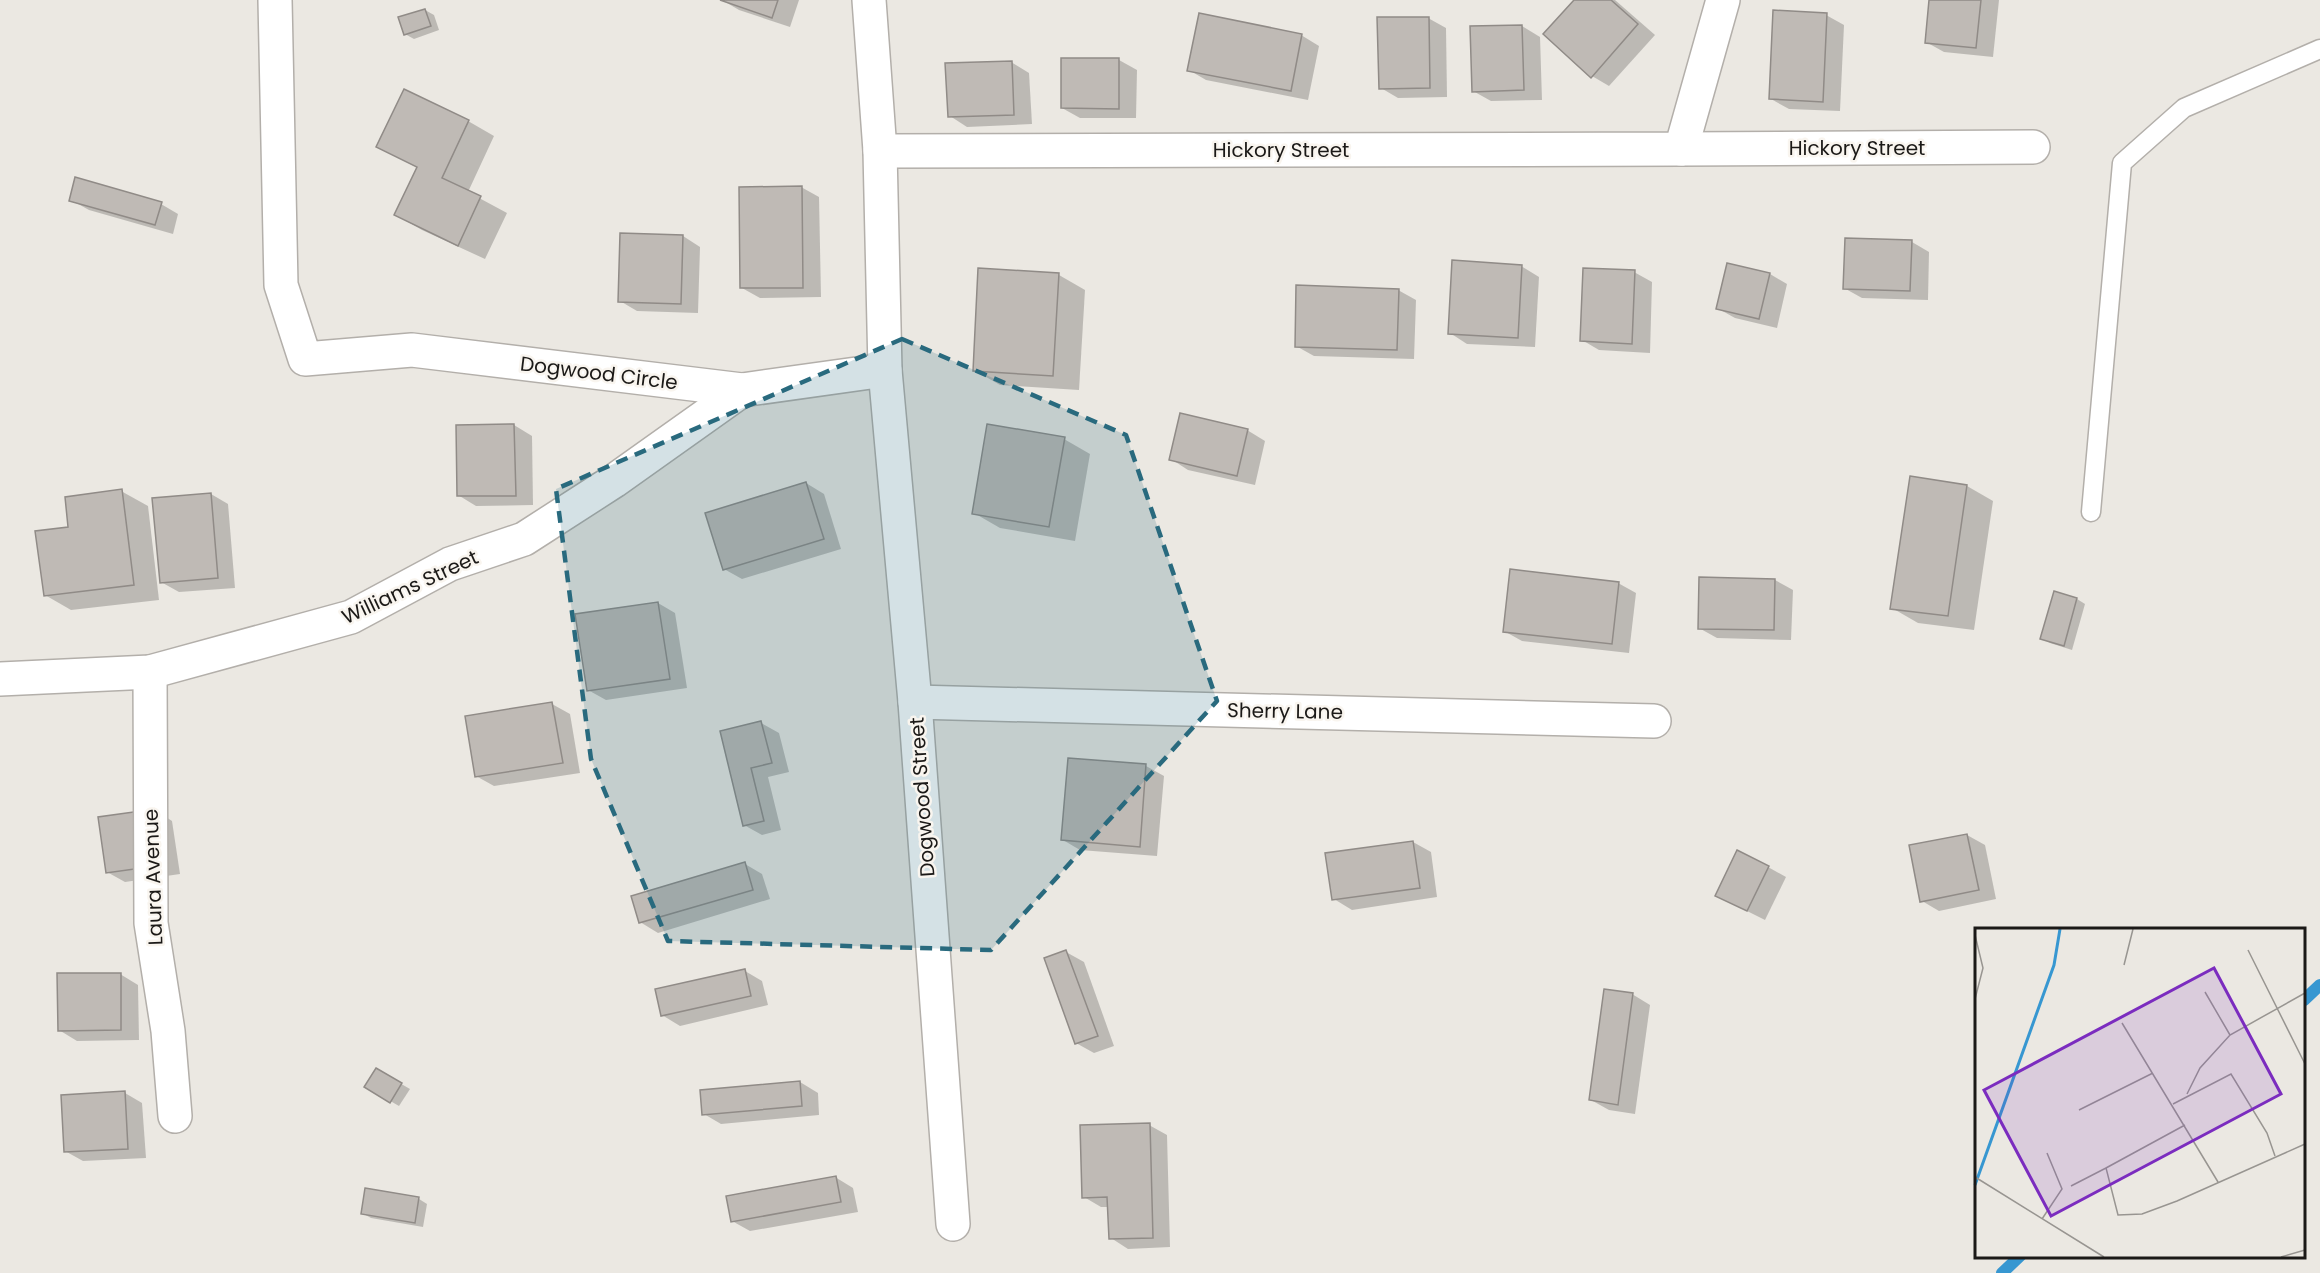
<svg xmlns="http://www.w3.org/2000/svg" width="2320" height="1273" font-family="Poppins,sans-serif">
	<rect width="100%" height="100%" fill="#ebe8e2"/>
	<g fill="#0003">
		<path d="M722,0H799L790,27L739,10Z"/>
		<path d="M1576,0H1615L1655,35L1609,86L1592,76Z"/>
		<path d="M1930,0H1999L1993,57L1944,52L1926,42Z"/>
		<path d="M425,10L434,15L439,30L414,39L405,34Z"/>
		<path d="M1826,15L1844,25L1840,111L1789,109L1771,99Z"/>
		<path d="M1428,18L1446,28L1447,97L1398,98L1381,88Z"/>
		<path d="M1522,26L1540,37L1542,100L1491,101L1473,91Z"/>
		<path d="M1301,35L1319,46L1308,100L1206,80L1189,70Z"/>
		<path d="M1119,60L1137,70L1136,118H1080L1062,108Z"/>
		<path d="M1011,62L1029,73L1032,124L967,127L950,116Z"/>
		<path d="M468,121L494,136L468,192L507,213L485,259L422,230L396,215L418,168L378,147Z"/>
		<path d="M801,187L819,197L821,297L760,298L742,288Z"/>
		<path d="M71,200L161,204L178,214L173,234L89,210Z"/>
		<path d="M683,236L700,247L698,313L637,311L620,301Z"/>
		<path d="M1912,242L1929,252L1928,300L1862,298L1844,288Z"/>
		<path d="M1728,265L1770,274L1787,284L1777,328L1735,318L1717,308Z"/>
		<path d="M1521,266L1539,277L1535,347L1467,344L1450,333Z"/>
		<path d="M1634,272L1652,282L1650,353L1599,350L1582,340Z"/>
		<path d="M1059,275L1085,290L1079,390L1000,385L974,370Z"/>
		<path d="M1398,290L1416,300L1414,359L1314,356L1296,346Z"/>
		<path d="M514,425L532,436L533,505L476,506L458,495Z"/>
		<path d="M1247,430L1265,441L1255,485L1188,470L1171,459Z"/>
		<path d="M1064,439L1090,454L1075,541L1000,528L974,513Z"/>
		<path d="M806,483L824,494L841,549L742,579L724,569Z"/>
		<path d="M1967,486L1993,501L1974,630L1918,623L1892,608Z"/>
		<path d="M121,491L148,506L159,600L71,610L45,595L70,528Z"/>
		<path d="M211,494L228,504L235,588L179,592L161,582Z"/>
		<path d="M1775,580L1793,590L1791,640L1717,638L1699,628Z"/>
		<path d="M1618,583L1636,593L1629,653L1522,641L1504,631Z"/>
		<path d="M2055,593L2077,599L2085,604L2072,650L2050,643L2041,638Z"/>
		<path d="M658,603L675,613L687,688L606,700L588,690Z"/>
		<path d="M552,704L570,714L580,773L494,786L476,776Z"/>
		<path d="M761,723L779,733L789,772L768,777L781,830L762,835L744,825L722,732Z"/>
		<path d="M1069,760L1146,766L1164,776L1157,856L1080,850L1063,840Z"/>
		<path d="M155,810L172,821L180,874L125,882L107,872Z"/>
		<path d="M1967,835L1985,845L1996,899L1939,911L1922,901Z"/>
		<path d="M1413,842L1431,852L1437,897L1352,910L1334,899Z"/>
		<path d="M745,864L762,874L770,899L658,933L640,922Z"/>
		<path d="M1768,867L1786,877L1765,920L1735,905Z"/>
		<path d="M1066,952L1084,962L1114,1046L1094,1053L1076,1043Z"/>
		<path d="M745,971L762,981L768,1005L680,1026L662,1015Z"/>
		<path d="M120,974L138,985L139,1040L77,1041L59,1030Z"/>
		<path d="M1632,994L1650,1005L1635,1114L1609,1110L1591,1100Z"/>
		<path d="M377,1070L410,1089L399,1106L366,1087Z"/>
		<path d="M800,1082L818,1093L819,1115L721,1124L704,1114Z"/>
		<path d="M125,1093L142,1103L146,1158L83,1161L65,1151Z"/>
		<path d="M1149,1125L1167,1135L1170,1247L1128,1249L1111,1238L1109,1207H1101L1084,1197Z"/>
		<path d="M835,1177L853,1188L858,1212L750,1231L732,1221Z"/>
		<path d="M419,1199L427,1204L423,1227L371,1218L362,1213Z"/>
	</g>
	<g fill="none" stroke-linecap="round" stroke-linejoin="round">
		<g stroke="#3797d1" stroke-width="12">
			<path d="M2304,1000L2320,985"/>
			<path d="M2002,1273L2020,1256"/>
		</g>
	</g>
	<g fill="#bfbab5" stroke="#908b87" stroke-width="1.5">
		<path d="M720,0H778L772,18Z"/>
		<path d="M1574,0H1611L1638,24L1591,78L1543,34Z"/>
		<path d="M1929,0H1981L1976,48L1925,43Z"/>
		<path d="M425,9L431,26L404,35L398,17Z"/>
		<path d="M1773,10L1827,13L1823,102L1769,99Z"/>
		<path d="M1199,13L1302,34L1291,91L1187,71Z"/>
		<path d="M1377,17H1429L1430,88L1379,89Z"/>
		<path d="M1522,25L1524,90L1472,92L1470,26Z"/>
		<path d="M1061,58H1119V109L1061,108Z"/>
		<path d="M1012,61L1014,115L948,117L945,63Z"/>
		<path d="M404,89L469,120L442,178L481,196L458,246L394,215L417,167L376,147Z"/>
		<path d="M75,177L162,202L155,225L69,201Z"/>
		<path d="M802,186L803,288H740L739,187Z"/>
		<path d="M620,233L683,235L681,304L618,302Z"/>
		<path d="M1845,238L1912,240L1910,291L1843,289Z"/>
		<path d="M1452,260L1522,265L1518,338L1448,334Z"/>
		<path d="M1727,263L1770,273L1759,319L1716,309Z"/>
		<path d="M978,268L1059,273L1053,376L973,371Z"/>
		<path d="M1583,268L1635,270L1632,344L1580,341Z"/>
		<path d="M1296,285L1399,289L1397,350L1295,347Z"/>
		<path d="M1180,413L1248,429L1237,476L1169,460Z"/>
		<path d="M514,424L516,496H457L456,425Z"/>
		<path d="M987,424L1065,437L1049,527L972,514Z"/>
		<path d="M1910,476L1967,485L1948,616L1890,609Z"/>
		<path d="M806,482L824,539L723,570L705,513Z"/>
		<path d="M122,489L134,585L44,596L35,531L68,527L65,497Z"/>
		<path d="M211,493L218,578L160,583L152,498Z"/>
		<path d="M1510,569L1619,582L1612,644L1503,632Z"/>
		<path d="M1699,577L1775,579L1774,630L1698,629Z"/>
		<path d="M2054,591L2077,598L2064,646L2040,639Z"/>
		<path d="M658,602L670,679L587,691L575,614Z"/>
		<path d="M552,702L563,763L475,777L465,716Z"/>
		<path d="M761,721L772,763L751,768L764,821L743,826L720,731Z"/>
		<path d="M1068,758L1146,764L1140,847L1061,840Z"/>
		<path d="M155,809L163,865L106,873L98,817Z"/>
		<path d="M1967,834L1979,890L1920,902L1909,845Z"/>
		<path d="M1413,841L1420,888L1332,900L1325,853Z"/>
		<path d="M1737,850L1769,866L1747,911L1715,896Z"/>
		<path d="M745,862L753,890L639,923L631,896Z"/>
		<path d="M1066,950L1098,1036L1075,1044L1044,958Z"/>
		<path d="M745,969L751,996L661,1016L655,989Z"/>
		<path d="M57,973H121V1030L58,1031Z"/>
		<path d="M1604,989L1633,993L1618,1105L1589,1100Z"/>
		<path d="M376,1068L402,1083L390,1103L364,1087Z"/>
		<path d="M800,1081L802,1106L702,1115L700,1090Z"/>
		<path d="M125,1091L128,1149L64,1152L61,1095Z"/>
		<path d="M1150,1123L1153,1238L1109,1239L1107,1197L1082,1198L1080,1125Z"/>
		<path d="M836,1176L841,1202L731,1222L726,1196Z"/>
		<path d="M365,1188L419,1197L415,1223L361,1214Z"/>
	</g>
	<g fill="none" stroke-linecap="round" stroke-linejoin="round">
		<defs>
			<path id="service" d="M2091,512L2122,163L2184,108L2320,49"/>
			<g id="minor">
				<path d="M275,0L281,285L305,359L412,350L742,390L885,370"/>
				<path d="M869,0L880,151L885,370L915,702L953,1224"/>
				<path d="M1681,149L2033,147"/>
				<path d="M880,151L1681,149L1723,0"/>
				<path d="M150,672L151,923L168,1031L175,1116"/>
				<path d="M0,679L150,672L351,617L450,564L524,539L614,481L742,390"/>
				<path d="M915,702L1654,721"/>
			</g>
		</defs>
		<use href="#service" stroke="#b3afaa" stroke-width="21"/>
		<use href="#minor" stroke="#b3afaa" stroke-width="36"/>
		<use href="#service" stroke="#fff" stroke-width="18"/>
		<use href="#minor" stroke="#fff" stroke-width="33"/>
	</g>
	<path fill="#296a7e" fill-opacity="0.2" stroke="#296a7e" stroke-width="4.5" stroke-dasharray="12 8" stroke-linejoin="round" d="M902,339L1126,435L1217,701L991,950L668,941L591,759L556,489Z"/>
	<g text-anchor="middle" stroke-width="5" stroke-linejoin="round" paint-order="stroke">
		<g font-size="20" fill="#1b1917" stroke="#f9f5ef">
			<text x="1857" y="155">Hickory Street</text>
			<text x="1281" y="157">Hickory Street</text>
			<text transform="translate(599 373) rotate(7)" y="7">Dogwood Circle</text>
			<text transform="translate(410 587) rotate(-25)" y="7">Williams Street</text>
			<text transform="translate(1285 711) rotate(1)" y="7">Sherry Lane</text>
			<text transform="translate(922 797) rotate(-94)" y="7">Dogwood Street</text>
			<text transform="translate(153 877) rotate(-92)" y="7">Laura Avenue</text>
		</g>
	</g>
	<g transform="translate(1975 928)">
		<rect width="330" height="330" fill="#ebe8e2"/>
		<path fill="none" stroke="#3797d1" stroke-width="3" d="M0,257L79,37L85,1"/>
		<path fill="none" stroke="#989591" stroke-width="1.5" d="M0,7L8,40L0,71M273,22L330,136M149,37L158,1M230,64L255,107M147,95L243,254M212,166L225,140L255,107L330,65M198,176L256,146L292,205L300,228M104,182L178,145M210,197L131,240L143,287L167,286L202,273L330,216M0,249L129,329M96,258L131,240M67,291L87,261L72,225M306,329L330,322"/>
		<path fill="#7b2cbf" fill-opacity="0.15" stroke="#7b2cbf" stroke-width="3" d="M239,40L306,166L76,288L9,162Z"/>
		<rect width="330" height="330" fill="none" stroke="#1b1917" stroke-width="3"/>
	</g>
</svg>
